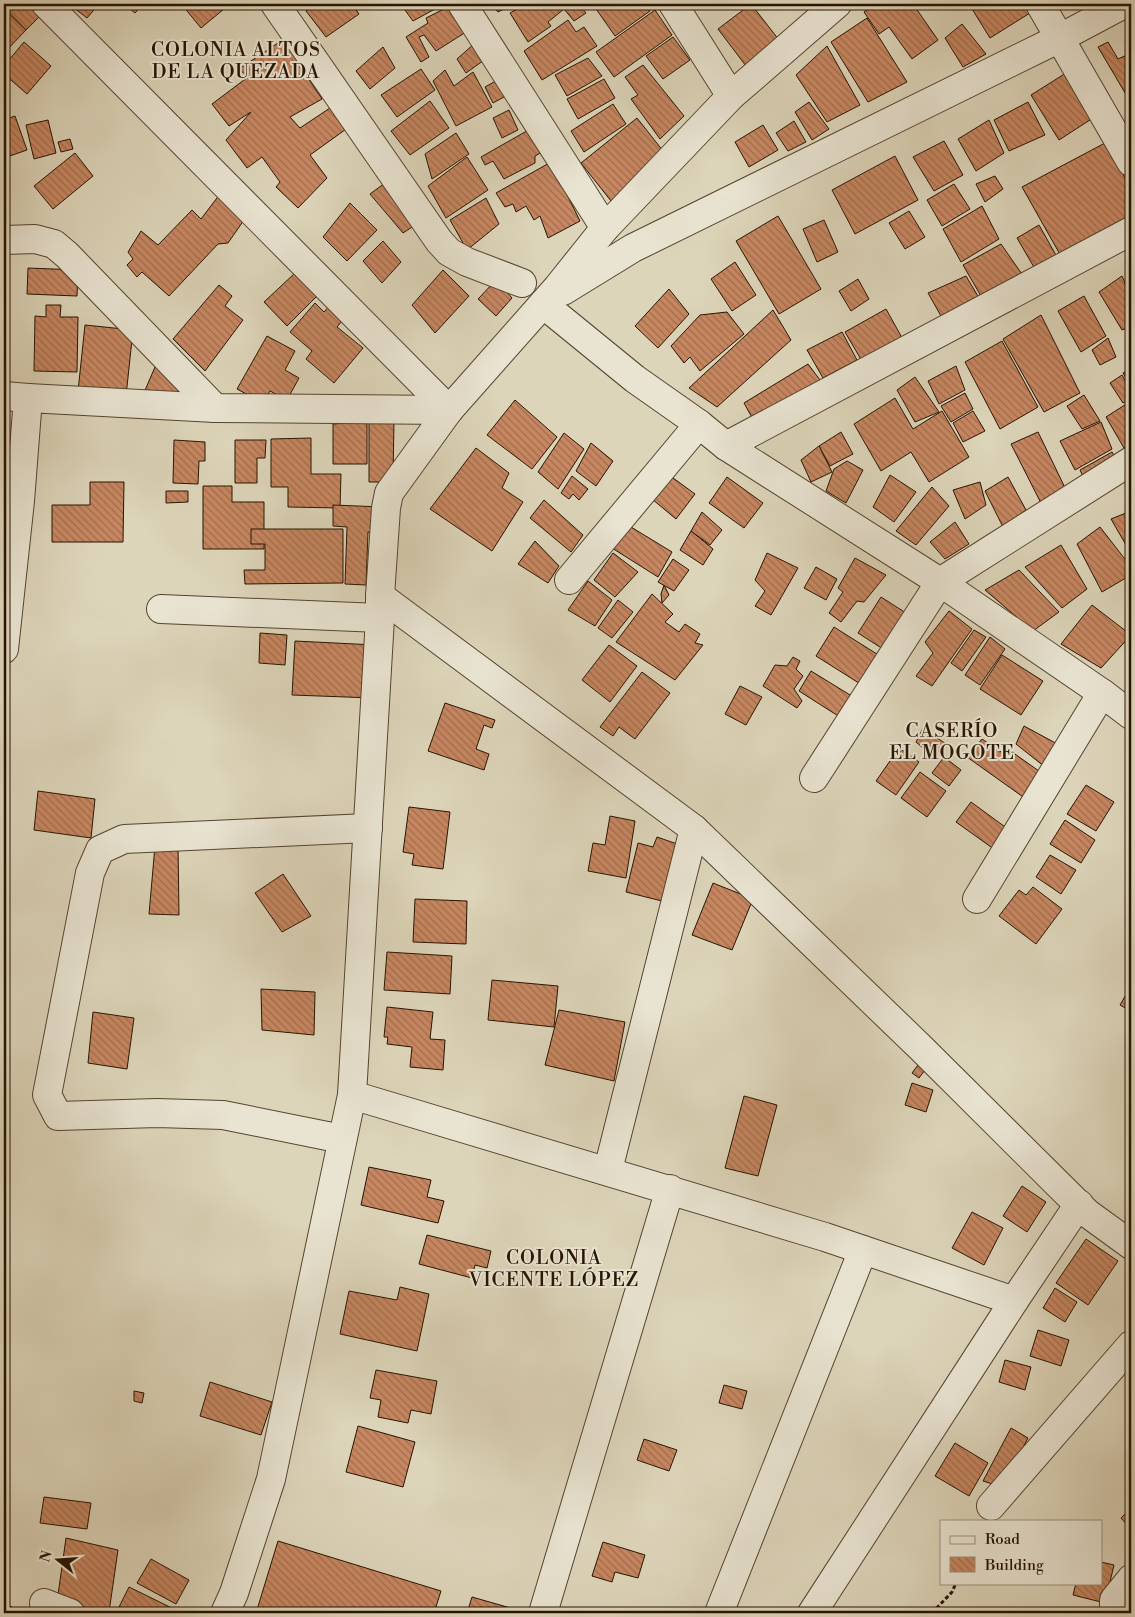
<svg xmlns="http://www.w3.org/2000/svg" width="1135" height="1617" font-family="'Libre Bodoni',serif">
	<defs>
		<pattern id="building-back-hatch" width="6" height="6" patternUnits="userSpaceOnUse" patternTransform="scale(1.25)"><rect width="6" height="6" fill="#c78761"/><path d="M-1 5l2 2M0 0l6 6M5-1l2 2" fill="none" stroke="#a16d4e"/></pattern>
	</defs>
	<rect width="100%" height="100%" fill="#ddd5ba"/>
	<filter id="stains"><feTurbulence type="fractalNoise" baseFrequency=".004" numOctaves="4"/><feColorMatrix values="0 0 0 0 .2 0 0 0 0 .09 0 0 0 0 .02 0 0 0 .5 -.17"/></filter>
	<radialGradient id="worn" r=".72"><stop offset=".6" stop-color="#630" stop-opacity="0"/><stop offset="1" stop-color="#630" stop-opacity=".3"/></radialGradient>
	<g fill="url(#building-back-hatch)" stroke="#261401">
		<path d="M4,4H32L42,14L26,30L4,7Z"/>
		<path d="M69,4H99L87,18Z"/>
		<path d="M124,4H143L135,13Z"/>
		<path d="M185,4H230L201,28L183,6Z"/>
		<path d="M317,4H352L359,14L326,37L306,11Z"/>
		<path d="M405,4H444L413,21L402,6Z"/>
		<path d="M491,4H514L498,12Z"/>
		<path d="M526,4H579L586,13L574,21L564,9L548,22L551,26L528,42L510,13Z"/>
		<path d="M596,4H645L650,11L615,36L594,6Z"/>
		<path d="M751,4L779,40L746,66L718,29Z"/>
		<path d="M876,4H913L938,40L912,59L889,27L879,34L864,12Z"/>
		<path d="M969,4H1035L1038,8L990,38Z"/>
		<path d="M448,7L451,14L460,9L466,32L436,51L424,35L419,37L429,57L421,62L406,37L428,23L426,18Z"/>
		<path d="M655,10L672,35L614,77L596,52Z"/>
		<path d="M7,12L26,30L4,53V15Z"/>
		<path d="M867,18L907,82L868,102L831,42Z"/>
		<path d="M568,20L576,32L584,27L597,46L542,80L524,51Z"/>
		<path d="M962,24L986,54L963,67L945,38Z"/>
		<path d="M290,35L316,71L308,78L322,99L290,117L300,128L336,104L349,127L310,155L327,178L298,208L276,187L280,182L262,157L247,168L226,140L251,112L229,126L212,104L248,77L239,69Z"/>
		<path d="M673,37L690,60L663,79L646,56Z"/>
		<path d="M24,42L51,66L27,94L4,74V66Z"/>
		<path d="M1108,42L1118,59L1129,54L1131,58V103L1098,47Z"/>
		<path d="M475,43L487,58L466,73L457,59Z"/>
		<path d="M827,46L860,105L827,122L796,75Z"/>
		<path d="M383,47L395,68L370,89L356,71Z"/>
		<path d="M588,58L602,76L567,96L555,75Z"/>
		<path d="M643,65L684,116L660,139L631,99L638,95L625,77Z"/>
		<path d="M421,69L435,90L397,117L381,95Z"/>
		<path d="M445,70L454,86L473,72L492,107L456,126L433,81Z"/>
		<path d="M1066,73L1093,118L1059,140L1031,95Z"/>
		<path d="M505,76L513,92L493,103L485,87Z"/>
		<path d="M604,79L615,98L578,119L567,99Z"/>
		<path d="M430,101L449,128L410,155L391,131Z"/>
		<path d="M809,102L829,129L812,140L795,112Z"/>
		<path d="M1028,102L1045,135L1009,151L994,120Z"/>
		<path d="M613,104L626,124L584,152L571,131Z"/>
		<path d="M509,110L518,130L502,138L493,118Z"/>
		<path d="M15,116L27,150L4,158V120Z"/>
		<path d="M637,118L667,156L611,201L581,163Z"/>
		<path d="M48,120L56,153L34,159L26,125Z"/>
		<path d="M989,120L1004,153L976,171L958,139Z"/>
		<path d="M794,121L806,142L788,151L776,133Z"/>
		<path d="M763,125L778,150L749,167L735,142Z"/>
		<path d="M532,128L546,150L535,156V163L504,179L493,161L485,165L481,157Z"/>
		<path d="M456,133L469,154L432,179L425,154Z"/>
		<path d="M70,139L73,149L61,152L58,142Z"/>
		<path d="M944,141L963,175L934,191L913,157Z"/>
		<path d="M1105,143L1131,188V226L1066,265L1022,187Z"/>
		<path d="M75,153L93,176L53,209L34,186Z"/>
		<path d="M895,156L918,200L855,234L832,190Z"/>
		<path d="M467,157L488,190L446,218L428,186Z"/>
		<path d="M551,162L580,221L548,238L540,216L534,220L526,206L516,212L513,204L505,207L496,193Z"/>
		<path d="M995,176L1003,189L985,202L976,184Z"/>
		<path d="M389,180L420,222L403,233L370,194Z"/>
		<path d="M954,184L970,209L942,226L927,200Z"/>
		<path d="M220,194L246,217L228,243L218,244L169,296L142,272L137,277L127,265L133,259L128,252L141,231L158,245L192,210L201,219Z"/>
		<path d="M486,198L499,224L467,250L450,220Z"/>
		<path d="M350,203L377,230L347,261L323,237Z"/>
		<path d="M982,206L999,239L961,262L943,229Z"/>
		<path d="M909,211L925,237L905,249L889,223Z"/>
		<path d="M778,216L821,289L779,314L736,241Z"/>
		<path d="M824,220L838,252L817,262L803,229Z"/>
		<path d="M1039,225L1057,257L1035,269L1017,238Z"/>
		<path d="M383,241L401,262L382,283L363,261Z"/>
		<path d="M1001,244L1026,280L985,303L963,265Z"/>
		<path d="M4,258H6L5,299H4Z"/>
		<path d="M735,262L756,295L732,311L711,279Z"/>
		<path d="M28,268L78,270L77,296L27,294Z"/>
		<path d="M443,270L469,296L435,333L412,305Z"/>
		<path d="M295,273L317,296L287,326L264,302Z"/>
		<path d="M966,276L982,303L945,323L928,293Z"/>
		<path d="M1122,276L1131,297V326L1122,330L1099,292Z"/>
		<path d="M858,279L869,299L851,311L839,291Z"/>
		<path d="M496,280L512,298L496,316L478,299Z"/>
		<path d="M219,285L232,296L225,306L243,320L205,371L173,339Z"/>
		<path d="M669,289L689,314L658,348L635,326Z"/>
		<path d="M1084,296L1106,336L1081,352L1058,311Z"/>
		<path d="M315,303L324,312L332,303L347,315L337,327L363,348L334,383L306,359L312,351L290,332Z"/>
		<path d="M46,305H61L60,317H78L77,372L34,371L35,316L46,317Z"/>
		<path d="M886,309L906,345L866,368L845,332Z"/>
		<path d="M773,310L791,340L717,407L689,388Z"/>
		<path d="M727,312L744,334L700,371L690,357L684,363L671,346L700,315Z"/>
		<path d="M1041,315L1080,393L1044,412L1003,339Z"/>
		<path d="M85,325L133,330L126,396L78,391Z"/>
		<path d="M842,332L857,360L823,378L807,350Z"/>
		<path d="M267,336L295,351L285,370L299,378L287,400L270,391L263,403L237,389Z"/>
		<path d="M1108,338L1116,357L1100,365L1092,350Z"/>
		<path d="M1002,341L1038,407L1000,429L965,362Z"/>
		<path d="M158,360L194,387L174,401L143,395Z"/>
		<path d="M808,364L823,384L755,423L744,403Z"/>
		<path d="M956,366L965,390L939,404L928,381Z"/>
		<path d="M1131,369V387L1123,373Z"/>
		<path d="M1122,375L1131,391V398L1123,403L1110,383Z"/>
		<path d="M915,377L939,412L915,422L897,390Z"/>
		<path d="M965,393L973,409L951,422L941,406Z"/>
		<path d="M1084,395L1100,421L1082,429L1067,406Z"/>
		<path d="M895,398L913,429L942,411L969,457L929,482L911,452L881,471L854,424Z"/>
		<path d="M515,400L557,437L532,469L487,435Z"/>
		<path d="M1131,401V443L1124,448L1106,417Z"/>
		<path d="M973,411L985,431L963,442L953,423Z"/>
		<path d="M369,418H394L393,482H369Z"/>
		<path d="M367,422V464H333V424Z"/>
		<path d="M1101,422L1112,449L1075,470L1060,441Z"/>
		<path d="M841,432L853,454L830,466L819,446Z"/>
		<path d="M1038,432L1069,496L1044,509L1011,444Z"/>
		<path d="M564,433L584,449L558,489L538,472Z"/>
		<path d="M311,438V474H341L340,508L288,507V487H271V439Z"/>
		<path d="M174,440L205,442V461H199L198,484L173,483Z"/>
		<path d="M235,440H266L265,458H257V483H235Z"/>
		<path d="M591,443L613,461L596,486L576,471Z"/>
		<path d="M819,446L832,472L811,482L801,460Z"/>
		<path d="M476,448L509,473L502,488L523,502L492,551L430,509Z"/>
		<path d="M1112,452L1121,466L1088,487L1080,470Z"/>
		<path d="M4,460L14,462L8,499L4,498Z"/>
		<path d="M847,461L863,470L846,503L826,491L834,469Z"/>
		<path d="M669,475L695,494L676,519L652,499Z"/>
		<path d="M890,475L916,492L894,522L873,507Z"/>
		<path d="M572,476L588,489L579,500L573,494L569,499L561,493Z"/>
		<path d="M727,477L763,503L744,528L709,503Z"/>
		<path d="M1008,477L1026,510L1003,527L985,491Z"/>
		<path d="M90,482H124L123,542H52V505H90Z"/>
		<path d="M980,482L986,505L965,519L953,490Z"/>
		<path d="M203,486H232V502H264V549H203Z"/>
		<path d="M932,487L949,506L916,545L896,531Z"/>
		<path d="M166,491H188V502L166,503Z"/>
		<path d="M544,500L583,535L571,552L530,518Z"/>
		<path d="M333,505L382,507L381,533L368,532L366,585L345,584L347,527L333,526Z"/>
		<path d="M1131,511V541L1126,545L1111,519Z"/>
		<path d="M702,512L722,530L710,545L691,531Z"/>
		<path d="M955,522L969,544L945,559L930,542Z"/>
		<path d="M626,524L672,552L658,577L612,548Z"/>
		<path d="M1100,527L1131,567V575L1102,592L1077,544Z"/>
		<path d="M251,529H343V583L245,584L244,570H265V544H251Z"/>
		<path d="M691,531L713,549L703,565L680,550Z"/>
		<path d="M535,541L559,566L548,583L518,564Z"/>
		<path d="M1061,545L1087,589L1062,608L1025,567Z"/>
		<path d="M613,553L638,572L615,597L594,580Z"/>
		<path d="M767,553L798,568L771,615L755,606L765,591L755,580Z"/>
		<path d="M855,558L886,575L864,602L857,601L841,622L829,613L843,592L838,588Z"/>
		<path d="M673,559L689,570L674,591L658,582Z"/>
		<path d="M816,567L837,579L826,600L804,588Z"/>
		<path d="M1019,570L1059,612L1033,631L985,590Z"/>
		<path d="M588,581L612,600L595,626L568,610Z"/>
		<path d="M664,585L669,595L662,603L661,594Z"/>
		<path d="M652,594L673,614L665,622L679,632L685,624L700,634L695,643L703,645L675,680L616,642Z"/>
		<path d="M881,597L906,613L883,649L858,633Z"/>
		<path d="M618,600L633,612L612,638L598,628Z"/>
		<path d="M1092,605L1131,635L1101,668L1061,644Z"/>
		<path d="M949,611L972,629L932,686L916,676L933,653L925,642Z"/>
		<path d="M834,627L880,656L862,685L816,656Z"/>
		<path d="M974,630L986,637L962,671L951,663Z"/>
		<path d="M260,633L287,635L285,665L259,663Z"/>
		<path d="M990,637L1005,649L980,685L965,675Z"/>
		<path d="M295,641L375,645L373,698L292,695Z"/>
		<path d="M609,645L637,666L610,702L582,680Z"/>
		<path d="M1002,655L1043,681L1021,715L980,689Z"/>
		<path d="M793,657L800,661L796,669L803,676L794,689L802,701L797,708L763,686L775,665L787,666Z"/>
		<path d="M811,671L855,698L843,719L799,691Z"/>
		<path d="M642,672L670,693L635,739L619,727L613,736L600,727Z"/>
		<path d="M740,686L762,697L746,725L725,714Z"/>
		<path d="M445,703L495,720L492,728L484,725L476,749L489,754L484,770L428,751Z"/>
		<path d="M1024,726L1061,746L1050,771L1016,744Z"/>
		<path d="M923,728L946,744L939,752L929,746L923,748L916,742Z"/>
		<path d="M982,739L1007,756L1012,752L1046,776L1026,799L967,757Z"/>
		<path d="M899,748L919,762L896,795L876,781Z"/>
		<path d="M944,757L961,770L949,786L932,773Z"/>
		<path d="M920,772L946,791L927,817L901,798Z"/>
		<path d="M1086,785L1114,802L1096,831L1067,814Z"/>
		<path d="M38,791L95,799L91,838L34,830Z"/>
		<path d="M971,802L1012,832L998,852L956,822Z"/>
		<path d="M409,807L450,812L443,869L412,865L414,854L403,852Z"/>
		<path d="M610,816L635,821L626,878L588,871L593,843L605,845Z"/>
		<path d="M1065,820L1095,840L1081,863L1050,844Z"/>
		<path d="M657,837L683,846L670,903L626,892L638,843L653,847Z"/>
		<path d="M155,846H178L179,915L149,914Z"/>
		<path d="M1050,855L1076,870L1061,894L1036,877Z"/>
		<path d="M283,874L311,916L282,932L255,893Z"/>
		<path d="M713,883L753,899L732,950L692,935Z"/>
		<path d="M1033,887L1062,909L1036,944L999,916L1019,890L1026,895Z"/>
		<path d="M415,899L467,901L466,944L413,942Z"/>
		<path d="M387,952L452,956L450,994L384,990Z"/>
		<path d="M492,980L558,986L554,1027L488,1020Z"/>
		<path d="M1131,986V1011L1120,1005Z"/>
		<path d="M261,989L315,992L314,1035L262,1030Z"/>
		<path d="M387,1007L433,1012L430,1039L445,1040L443,1070L410,1067L412,1047L387,1044L388,1037H384Z"/>
		<path d="M559,1010L625,1022L614,1081L545,1065Z"/>
		<path d="M93,1012L134,1018L127,1069L88,1063Z"/>
		<path d="M918,1065L925,1070L919,1078L912,1073Z"/>
		<path d="M912,1083L933,1090L926,1112L905,1105Z"/>
		<path d="M744,1096L777,1105L758,1176L725,1168Z"/>
		<path d="M369,1167L431,1180L427,1197L444,1201L438,1223L361,1205Z"/>
		<path d="M1022,1186L1046,1202L1027,1232L1003,1216Z"/>
		<path d="M972,1212L1003,1228L984,1265L952,1248Z"/>
		<path d="M427,1235L491,1251L487,1268L475,1265L472,1278L419,1264Z"/>
		<path d="M1086,1239L1118,1261L1088,1305L1056,1283Z"/>
		<path d="M400,1287L429,1294L417,1351L340,1334L349,1291L397,1300Z"/>
		<path d="M1055,1288L1077,1302L1065,1322L1043,1308Z"/>
		<path d="M1131,1300V1312L1125,1308Z"/>
		<path d="M1038,1330L1069,1340L1061,1366L1030,1356Z"/>
		<path d="M1005,1360L1031,1367L1025,1390L999,1382Z"/>
		<path d="M376,1370L437,1381L431,1414L411,1410L408,1423L378,1417L381,1400L370,1398Z"/>
		<path d="M210,1382L272,1402L261,1435L200,1416Z"/>
		<path d="M724,1385L747,1391L742,1409L719,1403Z"/>
		<path d="M134,1391L144,1393L142,1403L134,1401Z"/>
		<path d="M358,1426L415,1442L403,1487L346,1472Z"/>
		<path d="M1011,1428L1028,1438L1002,1487L983,1481Z"/>
		<path d="M644,1439L677,1450L669,1471L637,1460Z"/>
		<path d="M955,1443L988,1463L969,1496L935,1476Z"/>
		<path d="M44,1497L91,1503L87,1529L40,1523Z"/>
		<path d="M1131,1508V1529L1121,1518Z"/>
		<path d="M66,1538L118,1550L109,1612L57,1602Z"/>
		<path d="M278,1541L441,1591L434,1613H256Z"/>
		<path d="M603,1542L645,1555L638,1578L615,1572L612,1582L592,1576Z"/>
		<path d="M151,1559L189,1580L176,1604L137,1583Z"/>
		<path d="M1101,1562L1114,1565L1105,1603L1073,1595L1076,1583H1101Z"/>
		<path d="M129,1587L182,1613H116Z"/>
		<path d="M472,1597L528,1613H467Z"/>
		<path d="M4,1605L12,1607L10,1613H4Z"/>
	</g>
	<g fill="none" stroke-linecap="round" stroke-linejoin="round">
		<defs>
			<g id="minor">
				<path d="M46,4L449,410"/>
				<path d="M275,4L439,241L449,252L467,262L522,283"/>
				<path d="M462,4L605,228"/>
				<path d="M673,4L731,96"/>
				<path d="M1040,4L1131,162"/>
				<path d="M4,240L35,239L54,244L67,255L215,408"/>
				<path d="M563,291L633,248L1060,38L1124,4"/>
				<path d="M543,304L635,379L699,424L726,446L940,582L1102,693L1131,715"/>
				<path d="M4,396L28,398"/>
				<path d="M726,446L1131,231"/>
				<path d="M569,580L699,424"/>
				<path d="M380,596L694,829L921,1048L1087,1213L1131,1245"/>
				<path d="M161,609L380,618"/>
				<path d="M4,649L20,501L28,398L215,408L449,410"/>
				<path d="M814,778L940,582L1131,461"/>
				<path d="M977,899L1102,693"/>
				<path d="M352,1095L825,1237L1014,1301"/>
				<path d="M342,1139L223,1115L157,1113L58,1116L47,1095L90,873L100,850L124,839L368,828"/>
				<path d="M608,1170L694,829"/>
				<path d="M991,1506L1131,1345"/>
				<path d="M44,1603L70,1613"/>
				<path d="M225,1613L234,1593L271,1479L352,1095L380,618V596L386,508L389,493L449,410L557,288L605,228L731,96L837,4"/>
				<path d="M543,1613L670,1189"/>
				<path d="M719,1613L863,1250"/>
				<path d="M812,1613L1014,1301L1079,1204"/>
				<path d="M1114,1613V1600L1131,1579"/>
			</g>
		</defs>
		<use href="#minor" stroke="#54442f" stroke-width="30"/>
		<path stroke="#261401" stroke-width="3" stroke-dasharray="4 2.5" stroke-linecap="butt" d="M932,1613L952,1592L956,1583"/>
		<use href="#minor" stroke="#e9e4d2" stroke-width="28"/>
	</g>
	<g text-anchor="middle" stroke-width="4" stroke-linejoin="round" paint-order="stroke">
		<g font-size="19" letter-spacing="1" fill="#261401" stroke="#e9e4d2">
			<text x="236" y="56">COLONIA ALTOS<tspan x="236" dy="22">DE LA QUEZADA</tspan></text>
			<text x="952" y="737">CASERÍO<tspan x="952" dy="22">EL MOGOTE</tspan></text>
			<text x="554" y="1264">COLONIA<tspan x="554" dy="22">VICENTE LÓPEZ</tspan></text>
		</g>
	</g>
	<rect width="1135" height="1617" fill="none" stroke="#ddd5ba" stroke-width="20"/>
	<rect x="5" y="5" width="1125" height="1607" fill="none" stroke="#261401" stroke-width="2.5"/>
	<rect x="10" y="10" width="1115" height="1597" fill="none" stroke="#261401"/>
	<rect x="940" y="1520" width="162" height="65" fill="#e9e4d2" stroke="#9b917e"/>
	<rect x="950" y="1536" width="25" height="8" fill="#e9e4d2" stroke="#9b917e"/>
	<text x="985" y="1544" font-size="15" fill="#261401">Road</text>
	<rect x="950" y="1557" width="25" height="15" fill="url(#building-back-hatch)" stroke="#9b917e"/>
	<text x="985" y="1570" font-size="15" fill="#261401">Building</text>
	<g transform="translate(58 1560) rotate(287)" stroke="#e9e4d2" stroke-width="4" paint-order="stroke">
	<path d="M0-4L9 19L0 12L-9 19Z" fill="#261401"/>
	<text y="-8" font-size="14" font-weight="bold" text-anchor="middle" fill="#261401">N</text>
	</g>
	<rect width="100%" height="100%" filter="url(#stains)"/>
	<rect width="100%" height="100%" fill="url(#worn)"/>
</svg>
